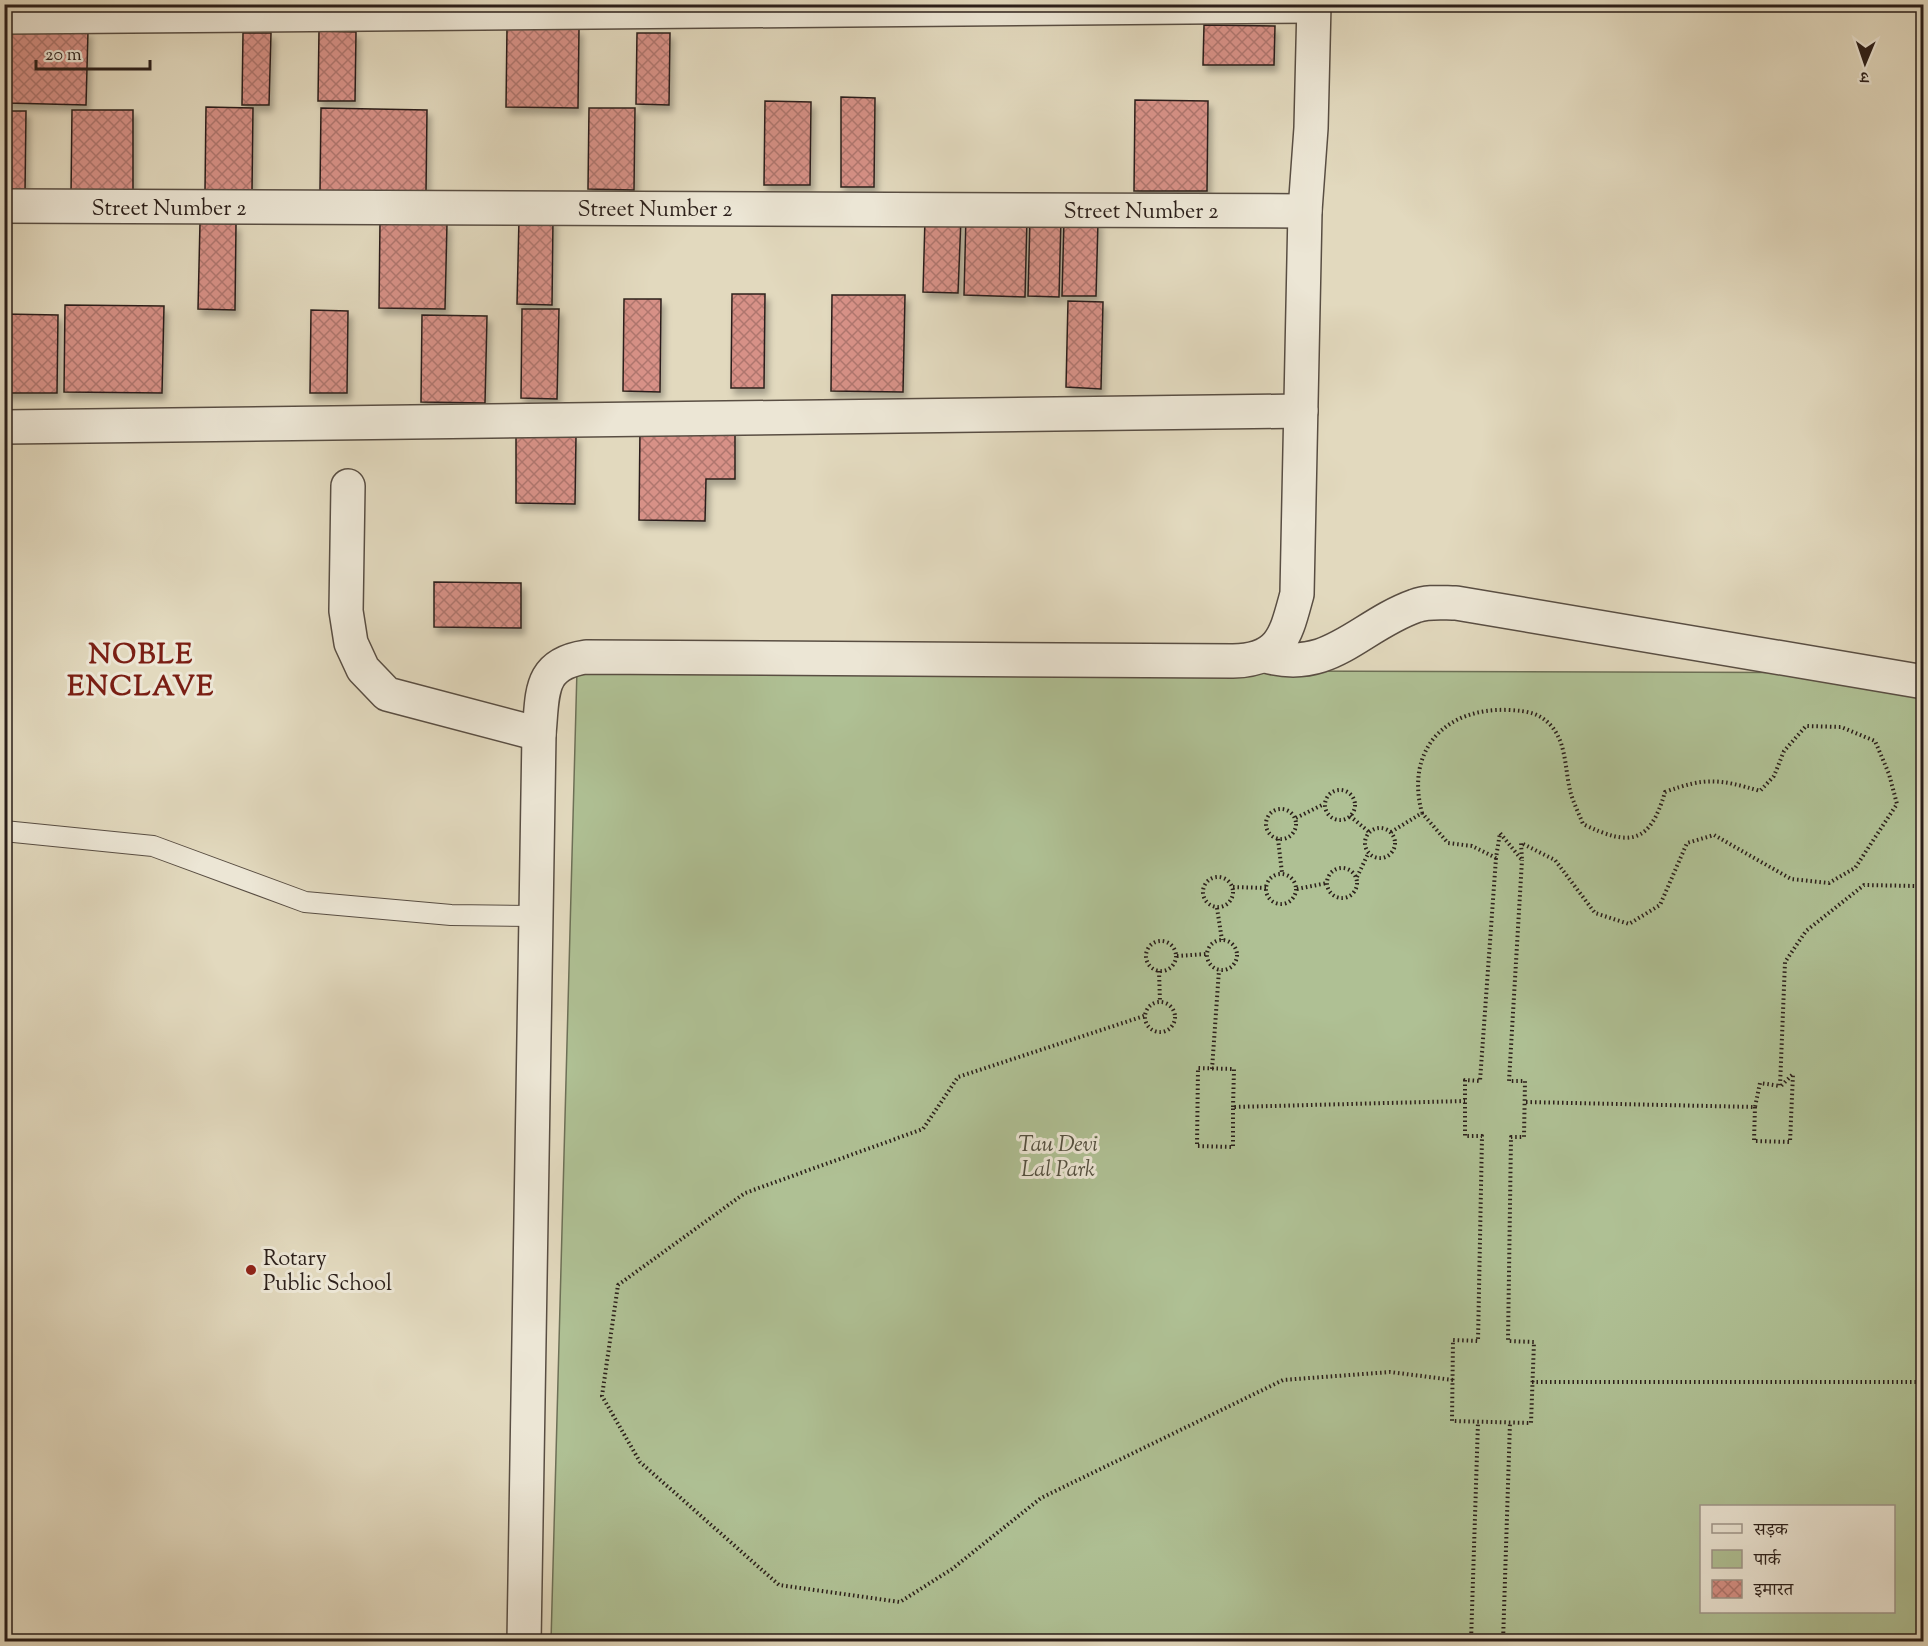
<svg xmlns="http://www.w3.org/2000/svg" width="1928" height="1646" font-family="'Sorts Mill Goudy','Noto Serif Devanagari',serif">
	<defs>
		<pattern id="building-cross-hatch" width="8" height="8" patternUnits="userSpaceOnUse" patternTransform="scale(1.5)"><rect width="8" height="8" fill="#d79187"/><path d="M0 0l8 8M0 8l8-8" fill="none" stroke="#af766e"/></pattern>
		<filter id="shadow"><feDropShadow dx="3.5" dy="6" stdDeviation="3" flood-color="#0004"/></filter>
	</defs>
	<rect width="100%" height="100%" fill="#e2d9be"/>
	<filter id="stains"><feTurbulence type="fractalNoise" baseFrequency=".00333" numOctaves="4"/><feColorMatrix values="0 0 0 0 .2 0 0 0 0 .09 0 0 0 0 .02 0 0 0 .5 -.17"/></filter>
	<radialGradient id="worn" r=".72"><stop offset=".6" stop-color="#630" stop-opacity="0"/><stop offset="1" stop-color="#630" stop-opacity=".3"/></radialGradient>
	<path fill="#afc094" stroke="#6d7057" stroke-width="1.5" fill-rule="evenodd" d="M577,669L1923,673V1641L551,1642ZM1702,1506H1894V1612H1702Z"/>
	<g fill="url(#building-cross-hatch)" stroke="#2b1f1a" stroke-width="1.5" filter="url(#shadow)">
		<path d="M1204,25L1275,26L1274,65H1203Z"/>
		<path d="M507,28L579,29L578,108L506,107Z"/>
		<path d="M9,29L88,31L86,105L7,103Z"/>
		<path d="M319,31L356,32L355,101H318Z"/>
		<path d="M243,33H271L269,105H242Z"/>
		<path d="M637,33H670L669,105L636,104Z"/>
		<path d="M841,97L875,98L874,187H841Z"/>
		<path d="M1135,100L1208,101L1207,191H1134Z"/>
		<path d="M765,101L811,102L810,185H764Z"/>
		<path d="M206,107L253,108L252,191H205Z"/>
		<path d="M321,108L427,110L426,192L320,191Z"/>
		<path d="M589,108H635L634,190L588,189Z"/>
		<path d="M72,110H133V195H71Z"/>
		<path d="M4,111H26L25,193H4Z"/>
		<path d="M966,216L1027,218L1025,297L964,295Z"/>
		<path d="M925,218H961L958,293L923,292Z"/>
		<path d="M1030,218H1061L1059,297L1028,296Z"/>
		<path d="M519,219H553L552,305L517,304Z"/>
		<path d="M1064,220L1098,221L1096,296H1062Z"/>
		<path d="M380,222L447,223L445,309L379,308Z"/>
		<path d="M200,223L236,224L235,310L198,309Z"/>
		<path d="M732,294H765L764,388H731Z"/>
		<path d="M832,295H905L903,392L831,391Z"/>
		<path d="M624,299H661L660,392L623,391Z"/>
		<path d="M1068,301L1103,302L1101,389L1066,387Z"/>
		<path d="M65,305L164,306L162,393L64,392Z"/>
		<path d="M522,309H559L557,399L521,398Z"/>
		<path d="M311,310L348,311L347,393H310Z"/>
		<path d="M4,314L58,315L57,393H4Z"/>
		<path d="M422,315L487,316L485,403L421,402Z"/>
		<path d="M640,429L735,430V479H706L705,521L639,520Z"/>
		<path d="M516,436H576L575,504L516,503Z"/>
		<path d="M434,582L521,583V628L434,627Z"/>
	</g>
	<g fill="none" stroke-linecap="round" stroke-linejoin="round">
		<defs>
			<path id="service" d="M4,831L153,846L305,902L451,915L536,916"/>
			<g id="minor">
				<path d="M4,17L1314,6"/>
				<path d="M4,206L1305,211"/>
				<path d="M4,427L1301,411"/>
				<path d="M348,486L346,611L351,643L363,669L387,694L539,734"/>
				<path d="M1266,656C1330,674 1359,626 1415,606C1428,601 1443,603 1456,603L1924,682"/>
				<path d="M524,1642L539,734C543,693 538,664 586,657L1233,661C1282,660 1286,634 1297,594L1305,211L1311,128L1314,4"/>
			</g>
		</defs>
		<use href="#service" stroke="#594e43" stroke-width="22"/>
		<use href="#minor" stroke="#594e43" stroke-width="36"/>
		<g stroke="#2b1f1a" stroke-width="4" stroke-dasharray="1.5 3" stroke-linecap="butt">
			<circle cx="1340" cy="805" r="15"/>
			<circle cx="1281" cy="824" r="15"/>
			<path d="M1350,816L1369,832"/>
			<path d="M1296,818L1324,804"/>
			<circle cx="1380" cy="843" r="15"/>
			<path d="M1391,832L1422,813C1405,750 1445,707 1509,710C1528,711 1541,713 1553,728C1567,746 1565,773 1571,794C1574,804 1579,814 1583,824C1630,847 1650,844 1665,792C1706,777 1719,779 1760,791L1774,776L1784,751L1806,726L1841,727L1875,741L1889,774L1897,804L1855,868L1829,883L1791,879L1714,835L1687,843L1660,905L1629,924L1595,913L1555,860L1521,843L1522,860L1500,833L1496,858L1472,846L1448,843L1422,813"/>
			<path d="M1278,839L1282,873"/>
			<path d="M1496,858L1480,1081L1465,1080V1136H1482L1478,1341L1453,1340L1452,1421L1531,1423L1534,1342L1508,1341L1511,1137H1524L1525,1081H1509L1522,860"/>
			<circle cx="1342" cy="883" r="15"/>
			<circle cx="1281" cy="889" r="15"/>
			<path d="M1357,877L1368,854"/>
			<circle cx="1218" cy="892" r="15"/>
			<path d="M1233,887L1266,888"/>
			<path d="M1297,889L1327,883"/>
			<path d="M1217,908L1222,940"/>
			<circle cx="1222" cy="955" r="15"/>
			<circle cx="1161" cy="956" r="15"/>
			<path d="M1177,956L1206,954"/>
			<path d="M1159,971L1160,1002"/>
			<circle cx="1160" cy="1017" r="15"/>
			<path d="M1144,1016L958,1077L923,1129L745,1193L618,1285L602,1396L640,1462L779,1585L900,1602L952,1569L1041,1498L1283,1380L1390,1372L1453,1380"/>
			<path d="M1212,1069L1219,970"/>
			<path d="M1526,1102L1755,1107L1760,1083L1780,1086L1785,962L1806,931L1864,885L1916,886L1924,891"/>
			<path d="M1233,1107L1234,1069L1198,1068L1197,1146L1233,1147V1107L1465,1101"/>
			<path d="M1755,1107L1754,1141L1790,1142L1793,1074L1781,1086"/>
			<path d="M1532,1382H1924"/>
			<path d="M1471,1642L1478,1422"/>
			<path d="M1503,1642L1510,1422"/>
		</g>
		<use href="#service" stroke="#ece6d5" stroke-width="20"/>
		<use href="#minor" stroke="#ece6d5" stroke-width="33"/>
	</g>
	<circle fill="#8f2418" stroke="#ece6d5" stroke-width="2" cx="251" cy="1270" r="6"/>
	<g text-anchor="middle" stroke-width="6" stroke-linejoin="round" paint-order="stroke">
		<g font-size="22" fill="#2b1f1a" stroke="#ece6d5">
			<text x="169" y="215">Street Number 2</text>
			<text x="655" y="216">Street Number 2</text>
			<text x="1141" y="218">Street Number 2</text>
		</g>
		<g font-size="22" font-style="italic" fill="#534f3f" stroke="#ece6d5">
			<text x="1058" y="1151">Tau Devi<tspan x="1058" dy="25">Lal Park</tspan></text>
		</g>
		<g font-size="22" fill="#2b1f1a" stroke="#ece6d5" text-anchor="start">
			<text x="263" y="1265">Rotary<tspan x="263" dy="25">Public School</tspan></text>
		</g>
		<g font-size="28" font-weight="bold" letter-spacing="1.5" fill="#7a1f14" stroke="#ece6d5">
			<text x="141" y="663">NOBLE<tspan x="141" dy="32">ENCLAVE</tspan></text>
		</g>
	</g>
	<rect width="1928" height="1646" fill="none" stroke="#e2d9be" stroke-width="24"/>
	<rect x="6" y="6" width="1916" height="1634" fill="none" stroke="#2b1f1a" stroke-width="3"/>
	<rect x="12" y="12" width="1904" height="1622" fill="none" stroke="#2b1f1a" stroke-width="1.5"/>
	<rect x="1700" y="1505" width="195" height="108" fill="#ece6d5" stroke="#9f968a" stroke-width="1.5"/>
	<rect x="1712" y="1524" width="30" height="9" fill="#ece6d5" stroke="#9f968a" stroke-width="1.5"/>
	<text x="1754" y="1535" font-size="18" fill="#2b1f1a">सड़क</text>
	<rect x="1712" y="1550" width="30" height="18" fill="#afc094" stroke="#9f968a" stroke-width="1.5"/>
	<text x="1754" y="1565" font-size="18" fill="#2b1f1a">पार्क</text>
	<rect x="1712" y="1580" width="30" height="18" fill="url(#building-cross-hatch)" stroke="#9f968a" stroke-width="1.5"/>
	<text x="1754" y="1595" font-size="18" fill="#2b1f1a">इमारत</text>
	<g transform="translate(1865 63) rotate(182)" stroke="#ece6d5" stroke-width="4.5" paint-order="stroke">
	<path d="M0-4.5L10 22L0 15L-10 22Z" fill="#2b1f1a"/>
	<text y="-9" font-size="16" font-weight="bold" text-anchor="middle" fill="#2b1f1a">उ</text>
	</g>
	<path d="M36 60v9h114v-9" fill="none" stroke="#2b1f1a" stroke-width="3"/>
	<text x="45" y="60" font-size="18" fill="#2b1f1a" stroke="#ece6d5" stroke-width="4.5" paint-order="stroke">20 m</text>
	<rect width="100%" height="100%" filter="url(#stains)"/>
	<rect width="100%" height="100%" fill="url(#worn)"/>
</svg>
